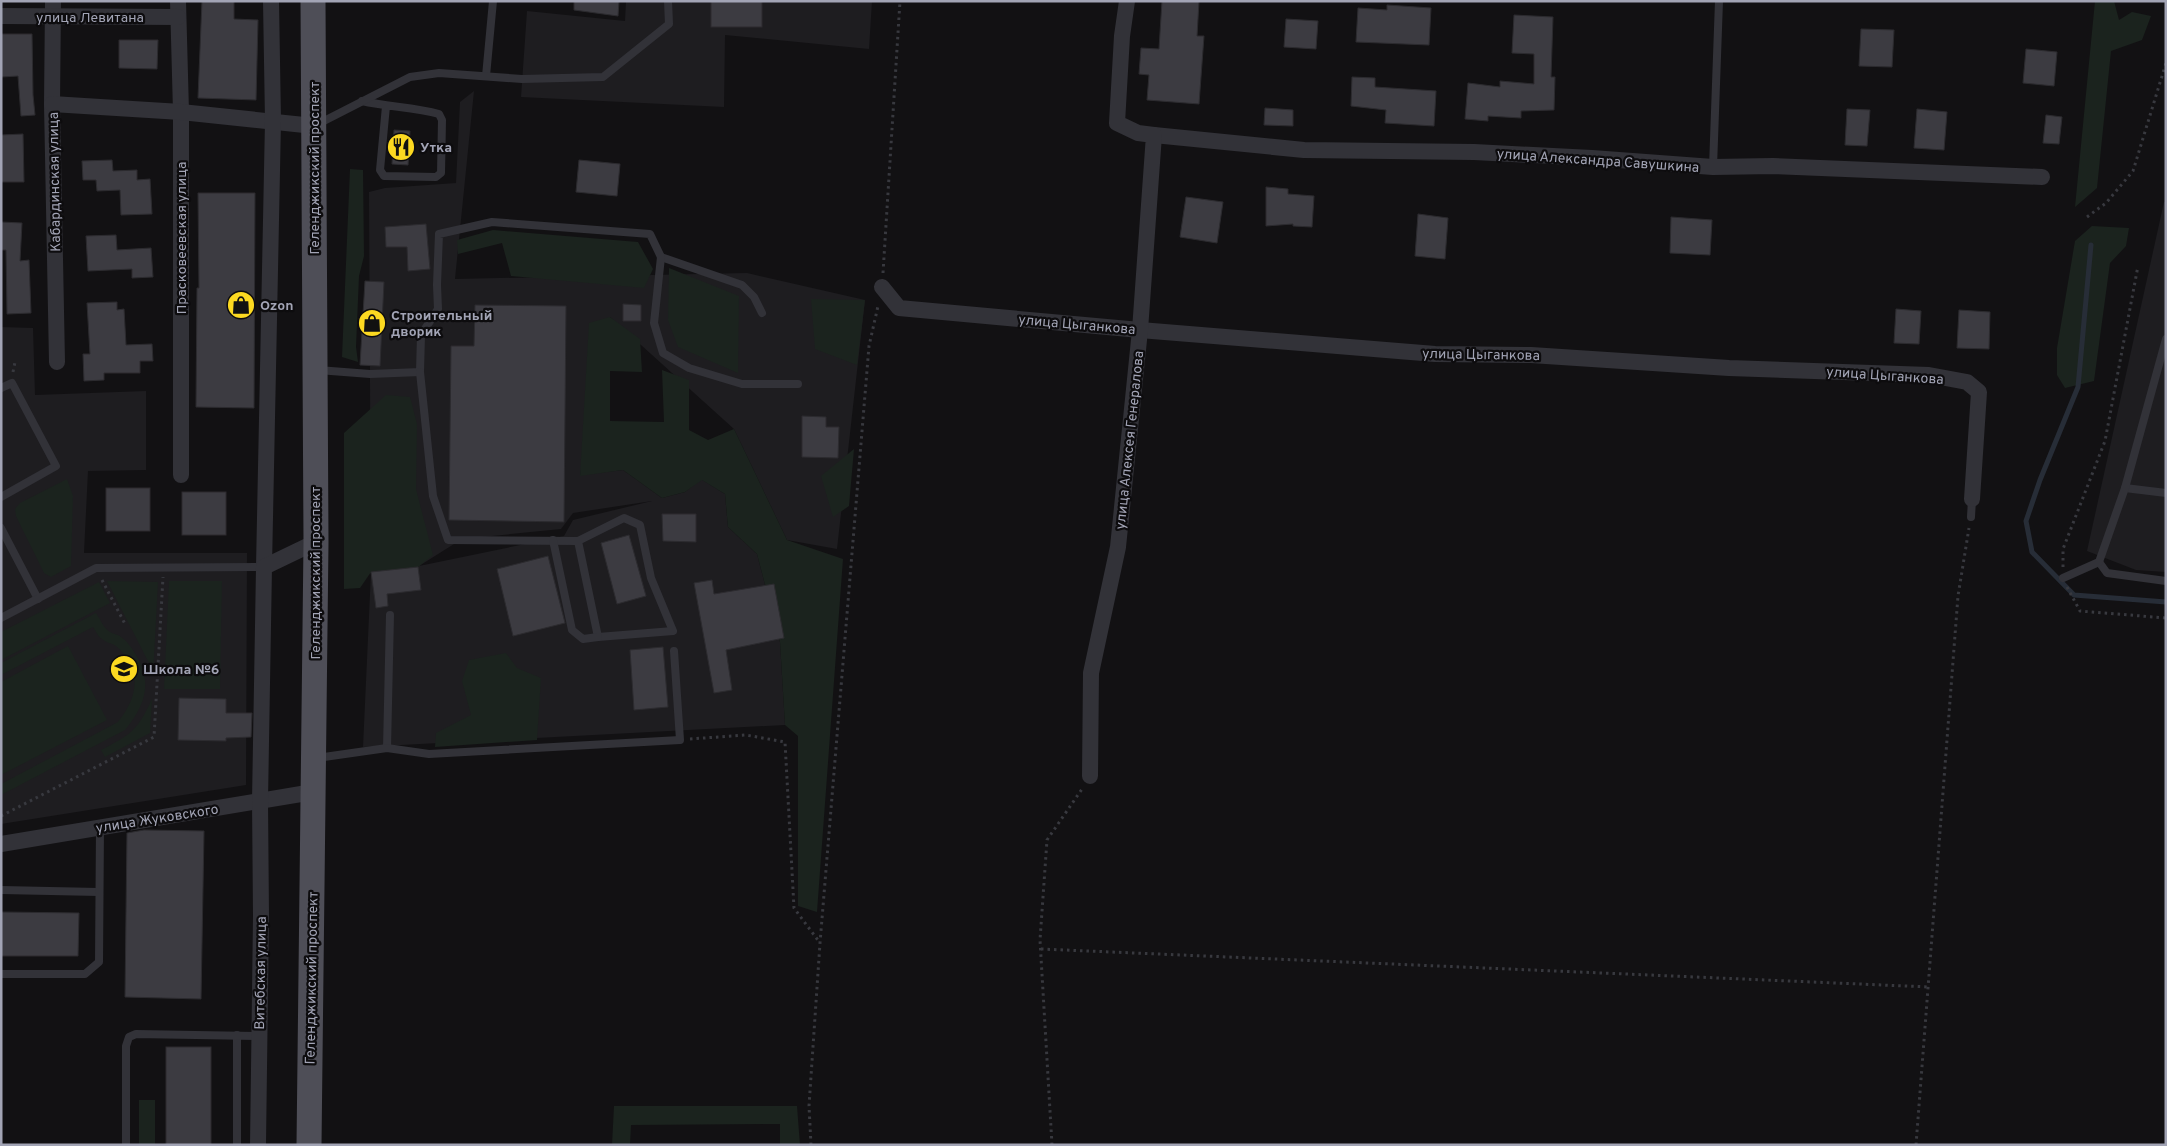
<svg xmlns="http://www.w3.org/2000/svg" width="2167" height="1146" font-family="Overpass,sans-serif">
	<rect width="100%" height="100%" fill="#121113"/>
	<g fill="#1e1d20" fill-rule="evenodd">
		<path d="M626,1H872L869,49L725,35L724,107L521,97L527,11L625,21Z"/>
		<path d="M474,91L455,279L747,273L865,300L837,549L787,540L734,429L610,317L580,475L623,470L662,498L685,492L701,479L725,494L728,527L757,554L780,642L785,725L363,747L371,572L369,192L385,188L456,183L460,102ZM652,501L573,520L564,536L419,566L462,539L561,529L573,513Z"/>
		<path d="M2164,202H2166V572L2136,570L2087,551Z"/>
		<path d="M1,327L33,328L35,395L146,391V470L88,471L84,553H247L246,785L1,824Z"/>
	</g>
	<g fill="#1b231e">
		<path d="M2095,1H2114L2119,20L2132,12L2151,16L2142,40L2111,51L2097,188L2075,207Z"/>
		<path d="M350,169L363,170L364,256L359,276L356,347L358,362L342,357Z"/>
		<path d="M2092,226L2129,228L2126,246L2110,263L2094,381L2065,388L2057,375V348L2075,241Z"/>
		<path d="M493,230L638,242L653,269L644,288L511,276L502,243L458,254L457,240Z"/>
		<path d="M669,268L739,296L738,373L678,347L668,320Z"/>
		<path d="M811,299L865,300L857,365L815,349Z"/>
		<path d="M610,317L640,339L642,372L610,371V421L664,422L662,370L689,380V430L708,440L734,429L787,540L843,559L817,912L798,906V736L785,725L780,642L757,554L728,527L725,494L702,480L685,492L662,498L623,470L580,476L589,323Z"/>
		<path d="M386,395L410,397L417,424L416,489L433,555L418,567L371,572L360,588L344,589V433Z"/>
		<path d="M854,449L849,506L833,517L821,476Z"/>
		<path d="M67,479L73,496L71,566L51,577L44,573L16,516L15,509L20,503Z"/>
		<path d="M107,581L158,582L153,676L150,665Z"/>
		<path d="M169,581H222L220,689H164Z"/>
		<path d="M99,582L110,603L1,660V632Z"/>
		<path d="M96,613C100,619 104,629 110,632C113,634 118,634 121,637C127,641 132,648 136,655C153,683 145,706 125,730L1,795V784L118,722C138,697 143,669 116,646C112,643 106,643 102,639C98,637 96,631 93,627L1,675V663Z"/>
		<path d="M68,646L107,720L1,775V682Z"/>
		<path d="M506,653L517,668L541,678L537,740L435,747L436,733L471,715L462,681L469,660Z"/>
		<path d="M152,699L150,733L105,757L101,750C132,734 137,731 152,699Z"/>
		<rect x="139" y="1100" width="16" height="45"/>
		<path d="M614,1106H797L800,1145H780V1124L631,1125L630,1145H612Z"/>
	</g>
	<g fill="none" stroke-linecap="round" stroke-linejoin="round">
		<path stroke="#272d37" stroke-width="5" d="M2091,245L2078,387L2040,480L2026,521L2032,552L2074,595L2166,602"/>
	</g>
	<g fill="#3c3b41" stroke="#2c2b2f">
		<path d="M202,1H234V19L258,20L256,100L198,98Z"/>
		<path d="M574,1H619L618,16L574,10Z"/>
		<rect x="711" y="1" width="51" height="26"/>
		<path d="M1162,1H1199L1197,36H1204L1199,104L1147,100L1149,75L1139,74L1141,48L1159,49Z"/>
		<path d="M1387,5L1431,8L1429,45L1356,42L1358,8L1387,10Z"/>
		<path d="M1514,15L1553,17L1551,77H1555L1554,110L1521,111V118L1488,116V121L1465,119L1468,83L1500,87V81L1534,84V54L1512,53Z"/>
		<path d="M1286,19L1318,21L1316,49L1284,47Z"/>
		<path d="M1861,29L1894,30L1892,67L1859,66Z"/>
		<path d="M1,34H32L33,95L35,115L21,116L18,76L1,77Z"/>
		<path d="M119,40H158L157,69L119,68Z"/>
		<path d="M2026,49L2057,52L2054,86L2023,83Z"/>
		<path d="M1352,77L1375,78V87L1436,91L1434,126L1385,123L1386,110L1351,106Z"/>
		<path d="M1265,108L1293,110V126L1264,125Z"/>
		<path d="M1847,109L1870,110L1867,146L1845,145Z"/>
		<path d="M1917,109L1947,112L1944,150L1914,148Z"/>
		<path d="M2046,115L2062,117L2059,144L2043,143Z"/>
		<path d="M394,130L410,131L408,165L392,164Z"/>
		<path d="M23,134L24,182H1V135Z"/>
		<path d="M112,160L113,171L137,170V180L150,179L152,214L121,215L120,190L97,191L96,180H83L82,161Z"/>
		<path d="M579,160L620,164L617,196L576,192Z"/>
		<path d="M1266,187L1288,189V194L1314,196L1312,227L1293,226V224L1266,226Z"/>
		<path d="M198,193H255L254,408L196,407L197,288H199Z"/>
		<path d="M1186,197L1223,202L1217,243L1180,237Z"/>
		<path d="M1418,214L1448,218L1445,259L1415,256Z"/>
		<path d="M1671,217L1712,220L1710,255L1670,253Z"/>
		<path d="M1,222L22,223L20,261L29,260L31,313L7,314L6,250H1Z"/>
		<path d="M426,224L430,269L408,271L407,247H386L385,227Z"/>
		<path d="M116,235L117,250L151,248L153,277L132,278V269L88,271L86,236Z"/>
		<path d="M365,281L384,282L380,366L360,365Z"/>
		<path d="M117,302V310L124,309L126,345L152,344L153,361H140V373H104V380L84,381L83,354H90L87,303Z"/>
		<path d="M623,304L641,305V321H623Z"/>
		<path d="M475,305L566,306L564,522L449,520L451,346H474Z"/>
		<path d="M1896,309L1921,311L1919,344L1894,343Z"/>
		<path d="M1959,310L1990,312L1989,349L1957,348Z"/>
		<path d="M802,416L826,417V427H839L838,458L802,457Z"/>
		<rect x="106" y="488" width="44" height="43"/>
		<rect x="182" y="492" width="44" height="43"/>
		<path d="M662,514H696V542L663,541Z"/>
		<path d="M629,535L646,596L617,604L601,543Z"/>
		<path d="M548,556L565,623L513,636L497,569Z"/>
		<path d="M418,567L421,590L387,594L388,606L376,608L371,572Z"/>
		<path d="M712,580L714,594L774,584L784,638L726,650L732,690L714,693L694,583Z"/>
		<path d="M663,647L668,707L634,710L630,650Z"/>
		<path d="M179,698L226,699V713H252L251,737L226,738V741L178,740Z"/>
		<path d="M144,830L204,831L201,999L125,997L127,833Z"/>
		<path d="M1,912L79,913L78,956H1Z"/>
		<rect x="166" y="1047" width="45" height="98"/>
	</g>
	<g fill="none" stroke-linecap="round" stroke-linejoin="round">
		<g stroke="#38393f" stroke-width="3" stroke-dasharray="2.5 4" stroke-linecap="butt">
			<path d="M2087,217L2106,203L2133,171L2166,63"/>
			<path d="M883,273L900,1"/>
			<path d="M13,372L15,362"/>
			<path d="M2063,567V549L2105,441L2138,266"/>
			<path d="M102,580L125,624"/>
			<path d="M2067,587L2080,611L2166,618"/>
			<path d="M690,739L746,735L785,742L794,908L820,943"/>
			<path d="M1,816L154,737L163,577"/>
			<path d="M1041,949L1929,987"/>
			<path d="M811,1145L809,1106L820,943L869,346L878,306"/>
			<path d="M1052,1145L1040,940L1047,840L1082,789"/>
			<path d="M1916,1145L1958,596L1969,528"/>
		</g>
		<g stroke="#323238" stroke-width="8">
			<path d="M486,76L493,1"/>
			<path d="M362,101C388,107 415,107 439,114L442,120L441,173L436,177L384,176L380,170L386,106"/>
			<path d="M318,124L410,77L439,73L522,79L603,77L669,24L668,1"/>
			<path d="M1713,167L1719,1"/>
			<path d="M661,257L742,285L754,297L762,313"/>
			<path d="M318,370L370,374L420,372L421,335L438,309L437,285L439,234L492,222L650,234L661,257L654,323L663,353L689,368L742,384H798"/>
			<path d="M420,372L433,496L448,540L578,541L624,518L640,525L651,578L673,631L598,637L578,541"/>
			<path d="M1,388L12,383L56,466L1,497"/>
			<path d="M2125,488L2166,493"/>
			<path d="M1971,517L1972,499"/>
			<path d="M1,528L38,599"/>
			<path d="M553,540L572,630L583,639L598,637"/>
			<path d="M2099,562L2107,573L2166,581"/>
			<path d="M2063,578L2099,562L2125,488L2166,339"/>
			<path d="M1,618L96,568L264,567"/>
			<path d="M387,748L390,615"/>
			<path d="M317,758L387,748L429,754L680,740L674,651"/>
			<path d="M1,890L99,892"/>
			<path d="M1,974H85L99,962L100,827"/>
			<path d="M237,1035V1145"/>
			<path d="M126,1145V1046L129,1037L136,1034L260,1036"/>
		</g>
		<g stroke="#323238" stroke-width="16">
			<path d="M53,1L52,104L57,362"/>
			<path d="M178,1L181,112V475"/>
			<path d="M1,16L178,17"/>
			<path d="M52,104L181,112L314,126"/>
			<path d="M1154,135L1304,150L1474,152L1592,158L1713,167L1773,166L2042,177"/>
			<path d="M882,287L899,308L1140,330L1435,354L1531,355L1729,368L1929,375L1967,382L1979,392L1972,499"/>
			<path d="M264,567L273,121L271,1"/>
			<path d="M1090,776L1091,673L1118,547L1140,330L1154,135L1138,133L1117,123L1122,36L1127,1"/>
			<path d="M1,844L313,792"/>
			<path d="M258,1145L261,916L260,801L264,567L316,542"/>
		</g>
		<path stroke="#4e4e57" stroke-width="25" d="M309,1145L316,542L313,1"/>
	</g>
	<defs>
		<symbol id="restaurant-disc" viewBox="-11 -11 22 22"><circle r="9.5" fill="#fcd921" stroke="#0d0c0e"/><path d="M-5-6h1v4h1v-4h1v4h1v-4h1v5L-1.5 .5V6h-2V.5L-5-1ZM5-6V6H3V1.5H1.5Q1.5-4 5-6Z" fill="#111"/></symbol>
		<symbol id="shop-disc" viewBox="-11 -11 22 22"><circle r="9.5" fill="#fcd921" stroke="#0d0c0e"/><path d="M-5-2.5h2.3a2.7 3.5 0 0 1 5.4 0H5L5.5 6h-11ZM-1.5-2.5h3a1.5 2.3 0 0 0-3 0Z" fill="#111"/></symbol>
		<symbol id="school-disc" viewBox="-11 -11 22 22"><circle r="9.5" fill="#fcd921" stroke="#0d0c0e"/><path d="M0-5L7-2L0 1L-7-2ZM-4 1L0 2.5L4 1V4Q0 6-4 4Z" fill="#111"/></symbol>
	</defs>
	<g fill-rule="evenodd">
		<use href="#restaurant-disc" x="385" y="131" width="32" height="32"/>
		<use href="#shop-disc" x="225" y="289" width="32" height="32"/>
		<use href="#shop-disc" x="356" y="307" width="32" height="32"/>
		<use href="#school-disc" x="108" y="653" width="32" height="32"/>
	</g>
	<g text-anchor="middle" stroke-width="4.5" stroke-linejoin="round" paint-order="stroke">
		<g font-size="14" fill="#a2a4b5" stroke="#0d0c0e">
			<text x="90" y="22">улица Левитана</text>
			<text transform="translate(1598 160) rotate(4)" y="5">улица Александра Савушкина</text>
			<text transform="translate(314 168) rotate(-90)" y="5">Геленджикский проспект</text>
			<text transform="translate(54 182) rotate(-91)" y="5">Кабардинская улица</text>
			<text transform="translate(181 238) rotate(-90)" y="5">Прасковеевская улица</text>
			<text transform="translate(1077 324) rotate(5)" y="5">улица Цыганкова</text>
			<text transform="translate(1481 354) rotate(1)" y="5">улица Цыганкова</text>
			<text transform="translate(1885 375) rotate(4)" y="5">улица Цыганкова</text>
			<text transform="translate(1129 440) rotate(-84)" y="5">улица Алексея Генералова</text>
			<text transform="translate(315 573) rotate(-90)" y="5">Геленджикский проспект</text>
			<text transform="translate(157 818) rotate(-9)" y="5">улица Жуковского</text>
			<text transform="translate(260 973) rotate(-89)" y="5">Витебская улица</text>
			<text transform="translate(311 978) rotate(-89)" y="5">Геленджикский проспект</text>
		</g>
		<g font-size="14" font-weight="bold" fill="#a2a4b5" stroke="#0d0c0e" text-anchor="start">
			<text x="420" y="152">Утка</text>
			<text x="260" y="310">Ozon</text>
			<text x="391" y="320">Строительный<tspan x="391" dy="16">дворик</tspan></text>
			<text x="143" y="674">Школа №6</text>
		</g>
	</g>
	<rect width="2167" height="1146" fill="none" stroke="#a2a4b5" stroke-width="5"/>
</svg>
